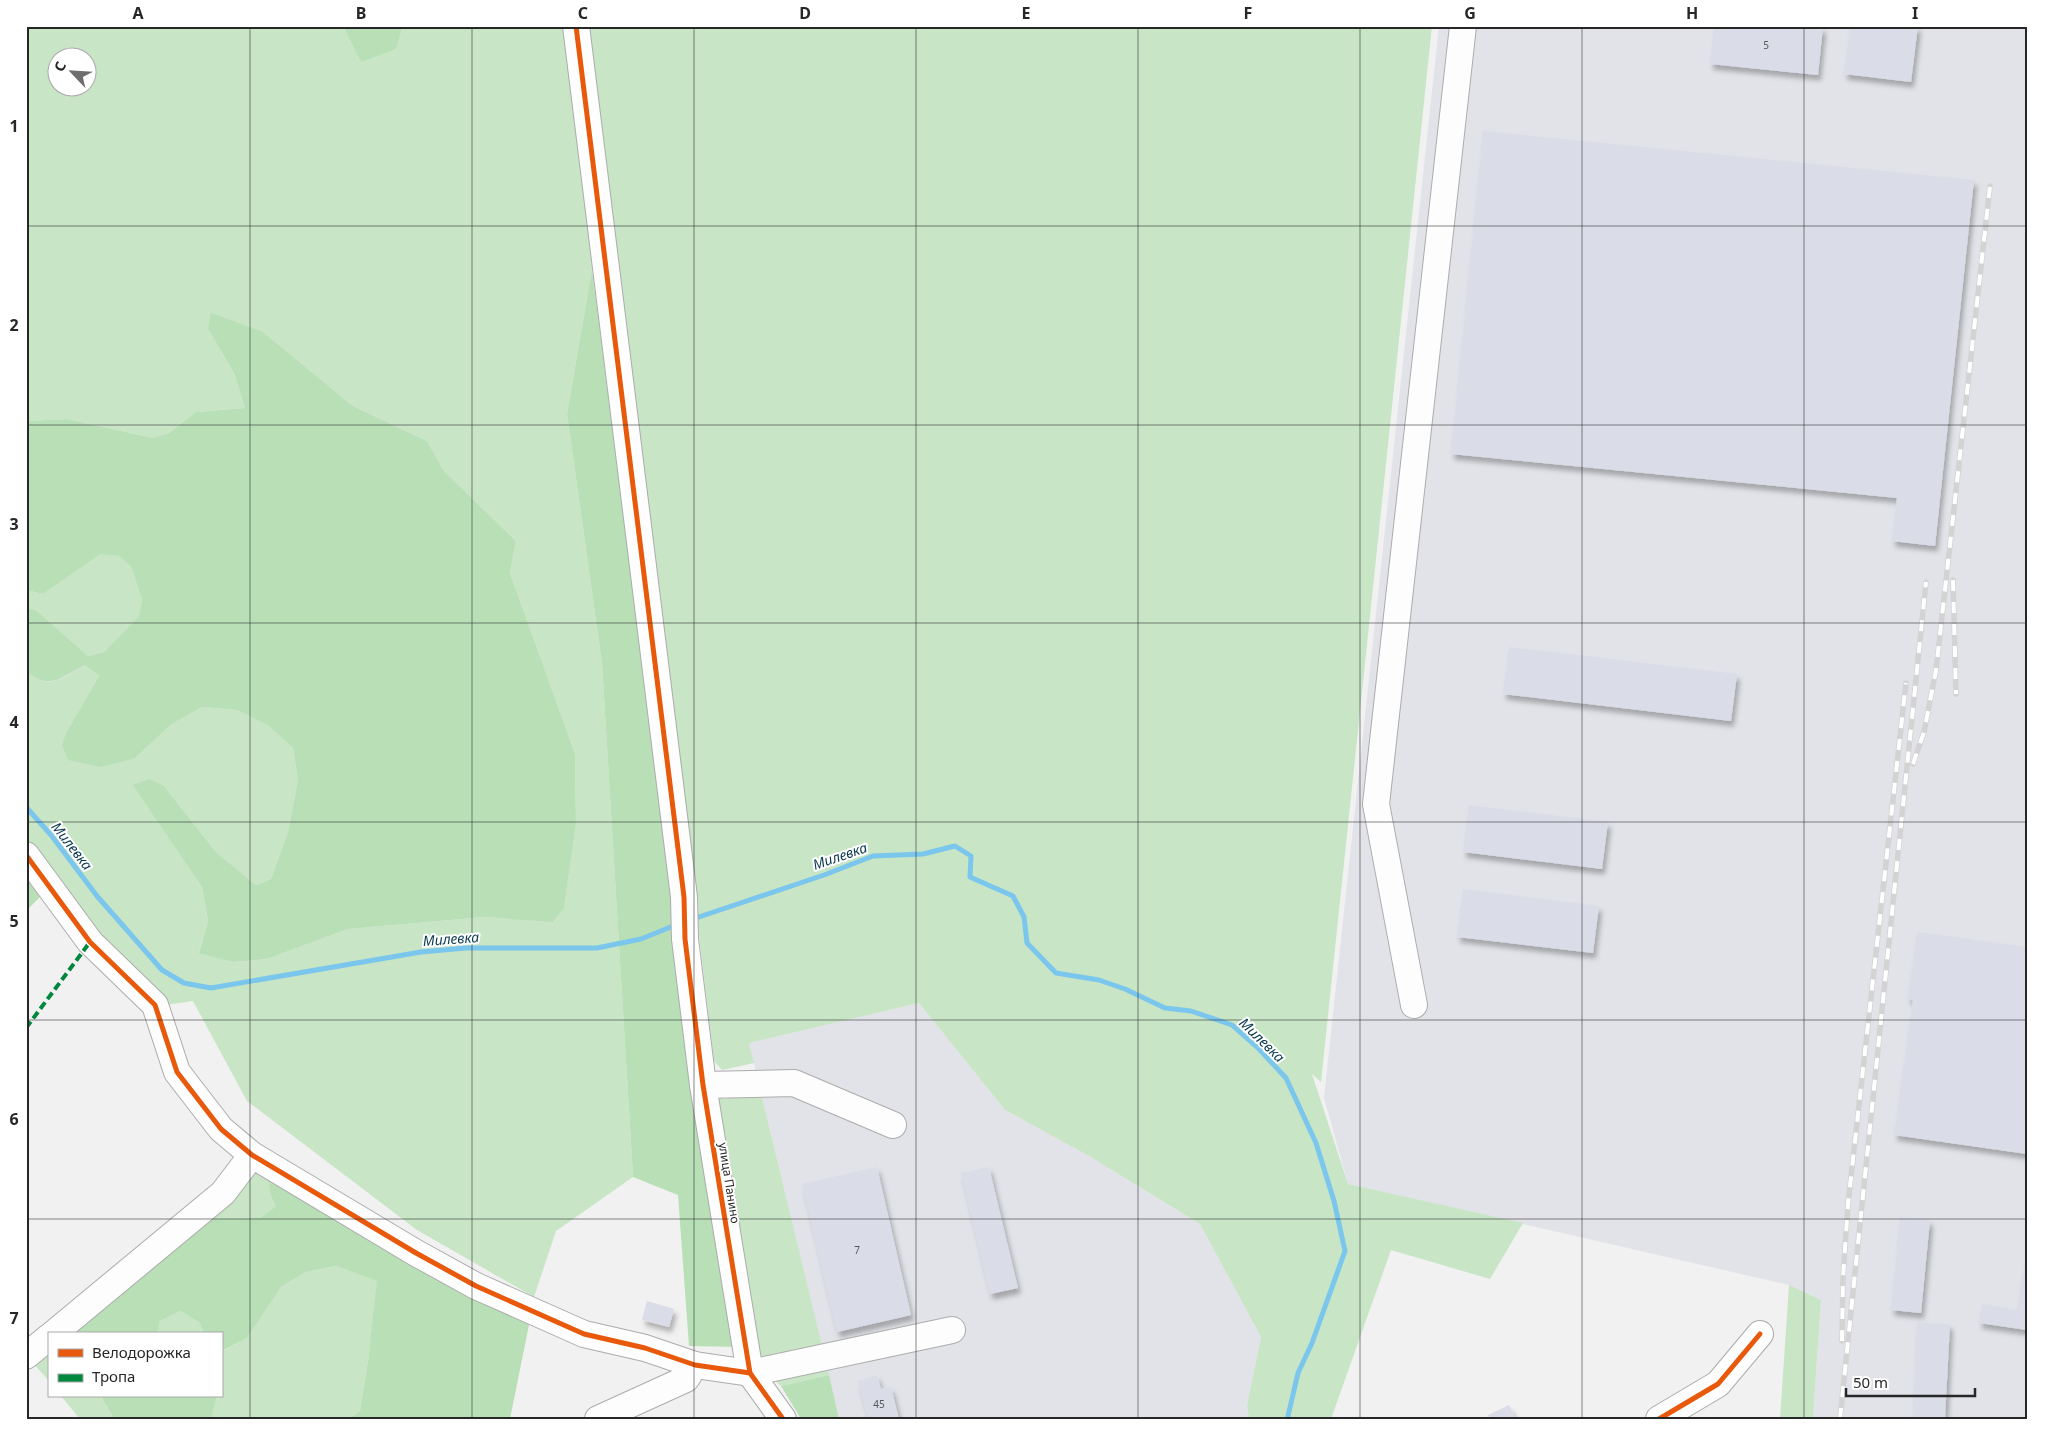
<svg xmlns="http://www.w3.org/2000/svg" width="2053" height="1445" font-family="'Noto Sans',sans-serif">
	<defs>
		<filter id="shadow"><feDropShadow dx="3" dy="5.5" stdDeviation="2.5" flood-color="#0004"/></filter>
	</defs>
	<rect width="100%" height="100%" fill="#f1f1f2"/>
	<g fill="#e2e3e8">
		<path d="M1439,26H2027V1419H1813L1821,1300L1789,1285L1348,1184L1324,1098Z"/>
		<path d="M919,1003L1005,1110L1089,1156L1200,1224L1261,1337L1247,1405L1249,1419H839L749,1043Z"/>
	</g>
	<g fill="#c8e5c5" fill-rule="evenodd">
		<path d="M26,26H343L361,61L396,49L403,26H573L592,269L567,414L602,663L633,1177L556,1231L534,1297L417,1230L247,1101L193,1001L159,1006L26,855V671C49,692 62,678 85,665L99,676L67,731L135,758L172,724L202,707L237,710L269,725L293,748L298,780L288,832L271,879L256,885L216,852L164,786L134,785L202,887L208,921L199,952L233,962L267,959L348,929L485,917L554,921L564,907L576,824L575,754L510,573L516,541L444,471L427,441L353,406L263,332L208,329L234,373L245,408L196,412L169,433L153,438L67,419L26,421ZM58,58H88V88H58Z"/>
		<path d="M588,26H1432L1321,1082L1312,1074L1348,1184L1523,1223L1490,1279L1391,1250L1331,1419H1249L1247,1405L1261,1337L1200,1224L1089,1156L1005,1110L919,1003L749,1043L754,1063L722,1070L714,1061L620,272Z"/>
		<path d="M100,553L119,556L131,567L142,600L139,616L104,652L88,656L36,610L26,607V590L43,594Z"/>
		<path d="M699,1090L724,1099L761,1093L829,1375L781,1386L738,1347Z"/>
		<path d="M253,1163L292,1190L271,1195L276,1206L260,1218L201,1219Z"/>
		<path d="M336,1266L378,1281L368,1361L360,1411L349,1419H211L217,1396H221V1349L225,1350L247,1338L281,1287L306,1272Z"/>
		<path d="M1789,1285L1821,1300L1813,1419H1780Z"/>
		<path d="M181,1311L200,1323L204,1334H157L160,1321Z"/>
		<path d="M49,1350V1381L33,1363Z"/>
		<path d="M61,1396H101L114,1419H80Z"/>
	</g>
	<g fill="#b9dfb6">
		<path d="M343,26H403L396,49L361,62Z"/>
		<path d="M592,269L659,795L738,1347L689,1346L678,1195L633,1177L602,663L567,414Z"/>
		<path d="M211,313L263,332L353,406L427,441L444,471L516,541L510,573L575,754L576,824L564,908L553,922L485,917L348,929L267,959L233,962L199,953L208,921L202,887L133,785L149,779L164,786L216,852L256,885L271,879L288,832L298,780L293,748L268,725L237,710L202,707L172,724L135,758L101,767L68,760L62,745L67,731L99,676L85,665C62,677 49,692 26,671V607L36,610L88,656L104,652L139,616L142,600L131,567L119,556L100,554L43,594L26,590V421L67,419L153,438L169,433L196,412L245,408L234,373L208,329Z"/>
		<path d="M26,855L51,886L26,911Z"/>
		<path d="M269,1183L292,1190L530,1320L510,1419H349L360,1411L368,1361L377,1281L336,1266L306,1272L281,1287L247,1338L224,1350L221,1349V1334H204L200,1323L181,1311L160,1321L157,1334H71L201,1219L260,1218L276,1206L271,1196Z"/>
		<path d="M829,1375L839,1419H801L781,1386Z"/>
		<path d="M101,1396H217L211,1419H114Z"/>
	</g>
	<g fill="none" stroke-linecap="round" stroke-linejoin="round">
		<g stroke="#7bc6ed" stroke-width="5">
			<path d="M26,807L51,835L97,896L162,970L184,983L211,988L421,952L466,948H597L641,939L678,924"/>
			<path d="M693,919L824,875L873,856L923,854L955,846L971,856L970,877L1013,896L1024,917L1027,943L1056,973L1099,980L1125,989L1165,1008L1191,1011L1232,1025L1259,1049L1286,1078L1316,1143L1334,1201L1345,1251L1312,1343L1298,1373L1288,1416L1289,1419"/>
		</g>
	</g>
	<g fill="#dadce7" filter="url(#shadow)">
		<path d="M1714,26L1823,27L1818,75L1710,64Z"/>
		<path d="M1850,26H1918L1911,82L1844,74Z"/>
		<path d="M1483,131L1974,180L1935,546L1892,541L1897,498L1451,454Z"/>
		<path d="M1509,647L1737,674L1731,721L1503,694Z"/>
		<path d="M1469,805L1608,822L1602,869L1463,852Z"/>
		<path d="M1463,889L1599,906L1593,953L1457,937Z"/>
		<path d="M1917,932L2027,947V1154L1894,1135L1913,1000L1908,999Z"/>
		<path d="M877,1167L911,1315L837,1332L802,1184Z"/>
		<path d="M989,1167L1018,1288L990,1294L961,1173Z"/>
		<path d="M1900,1217L1930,1220L1921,1313L1891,1310Z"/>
		<path d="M2026,1256L2027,1330L1979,1323L1982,1304L2017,1310Z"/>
		<path d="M647,1301L674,1309L669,1327L642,1320Z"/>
		<path d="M1917,1323L1950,1324L1945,1419H1913Z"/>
		<path d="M877,1375L881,1389L891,1387L899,1419H868L858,1381Z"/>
		<path d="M1509,1405L1516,1419H1490L1488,1415Z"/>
	</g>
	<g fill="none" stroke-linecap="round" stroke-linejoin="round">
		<defs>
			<g id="minor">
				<path d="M576,26L684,897L685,939L703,1085L750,1373L783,1419"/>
				<path d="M26,855L90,942L155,1005L177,1072L221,1129L252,1155L416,1253L476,1286L584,1334L645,1348L695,1365L750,1373L952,1330"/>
				<path d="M1414,1005L1376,804L1463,26"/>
				<path d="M703,1085L794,1083L893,1125"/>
				<path d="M53,1334L223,1193L252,1155"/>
				<path d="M26,1356L49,1337"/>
				<path d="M598,1419L686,1379L695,1365"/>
				<path d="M1659,1419L1718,1384L1760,1334"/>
			</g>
		</defs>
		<use href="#minor" stroke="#acacad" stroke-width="28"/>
		<use href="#minor" stroke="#fdfdfd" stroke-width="26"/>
		<defs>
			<g id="rail">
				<path d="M1953,580L1956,694"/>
				<path d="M1913,764L1924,732L1936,670L1990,186"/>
				<path d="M1842,1341L1843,1278L1848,1204L1906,683"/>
				<path d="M1840,1419L1926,582"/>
			</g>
		</defs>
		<use href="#rail" stroke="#d3d3d4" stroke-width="5.5"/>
		<use href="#rail" stroke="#fff" stroke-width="4" stroke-dasharray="11" stroke-linecap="butt"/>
		<path stroke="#00873e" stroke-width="4" stroke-dasharray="8 4" stroke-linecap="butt" d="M26,1028L90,942"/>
		<defs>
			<g id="cycleway">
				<path d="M576,26L684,897L685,939L703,1085L750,1373L783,1419"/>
				<path d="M26,855L90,942L155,1005L177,1072L221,1129L252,1155L416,1253L476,1286L584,1334L645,1348L695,1365L750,1373"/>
				<path d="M1659,1419L1718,1384L1760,1334"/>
			</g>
		</defs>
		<use href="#cycleway" stroke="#fff" stroke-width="8"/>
		<use href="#cycleway" stroke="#e8590c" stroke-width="5"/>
	</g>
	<path fill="none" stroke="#272728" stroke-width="1" stroke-opacity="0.55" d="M250,26V1419M472,26V1419M694,26V1419M916,26V1419M1138,26V1419M1360,26V1419M1582,26V1419M1804,26V1419M26,226H2027M26,425H2027M26,623H2027M26,822H2027M26,1020H2027M26,1219H2027"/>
	<g text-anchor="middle" stroke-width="4" stroke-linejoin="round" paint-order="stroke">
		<g font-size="10" fill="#555559">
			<text x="1766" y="49">5</text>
			<text x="857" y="1254">7</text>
			<text x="879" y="1408">45</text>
		</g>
		<g font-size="12" fill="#272728" stroke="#fff">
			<text transform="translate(729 1183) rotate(81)" y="4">улица Панино</text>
		</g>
		<g font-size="14" font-style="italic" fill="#08384e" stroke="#fff">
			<text transform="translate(72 846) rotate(52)" y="5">Милевка</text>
			<text transform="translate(840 856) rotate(-19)" y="5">Милевка</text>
			<text transform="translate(451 939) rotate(-4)" y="5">Милевка</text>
			<text transform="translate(1262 1040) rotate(44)" y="5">Милевка</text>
		</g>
	</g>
	<rect width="2053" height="1445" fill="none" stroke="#ffffff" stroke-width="55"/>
	<rect x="48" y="1332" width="175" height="65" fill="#ffffff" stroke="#a9a9a9"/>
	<rect x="58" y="1349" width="25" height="8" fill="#e8590c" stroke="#a9a9a9"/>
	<text x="92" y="1358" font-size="15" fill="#272728">Велодорожка</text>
	<rect x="58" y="1374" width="25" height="8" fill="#00873e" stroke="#a9a9a9"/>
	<text x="92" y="1382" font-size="15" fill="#272728">Тропа</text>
	<g transform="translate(72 72) rotate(295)"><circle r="24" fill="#ffffff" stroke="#a9a9a9"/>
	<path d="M0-4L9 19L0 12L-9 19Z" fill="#6e6e6f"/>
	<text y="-8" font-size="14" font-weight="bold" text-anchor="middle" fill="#272728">С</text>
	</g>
	<path d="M1846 1388v8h129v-8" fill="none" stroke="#272728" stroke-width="2.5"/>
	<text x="1853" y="1388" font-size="15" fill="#272728" stroke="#ffffff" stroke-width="4" paint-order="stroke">50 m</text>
	<rect x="28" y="28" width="1998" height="1390" fill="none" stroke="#272728" stroke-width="2"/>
	<g font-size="16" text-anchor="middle" font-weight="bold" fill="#272728">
		<text x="138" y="19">A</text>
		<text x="361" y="19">B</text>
		<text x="583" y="19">C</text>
		<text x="805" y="19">D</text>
		<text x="1026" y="19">E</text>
		<text x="1248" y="19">F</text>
		<text x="1470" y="19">G</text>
		<text x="1692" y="19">H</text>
		<text x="1915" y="19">I</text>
		<text x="14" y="132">1</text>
		<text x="14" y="331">2</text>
		<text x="14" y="530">3</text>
		<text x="14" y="728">4</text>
		<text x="14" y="927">5</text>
		<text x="14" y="1125">6</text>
		<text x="14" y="1324">7</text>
	</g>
</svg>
